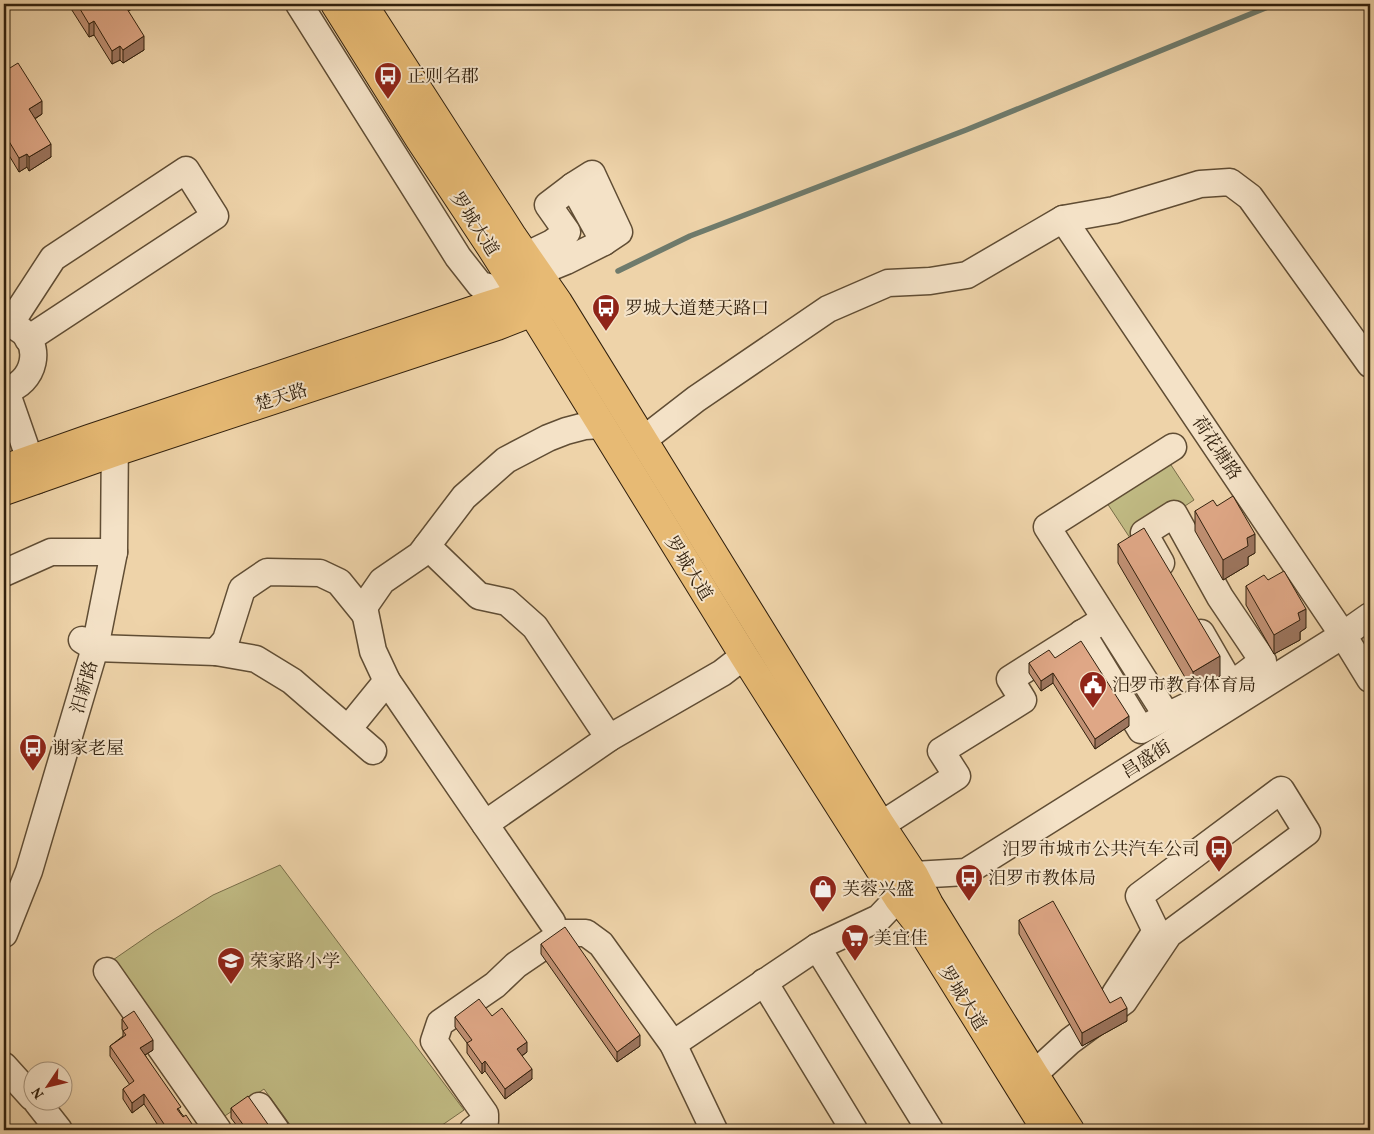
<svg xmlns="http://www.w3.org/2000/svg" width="1374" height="1134" font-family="Vollkorn,'Noto Serif SC',serif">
	<rect width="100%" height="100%" fill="#eed3a9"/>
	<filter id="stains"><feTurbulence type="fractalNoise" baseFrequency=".004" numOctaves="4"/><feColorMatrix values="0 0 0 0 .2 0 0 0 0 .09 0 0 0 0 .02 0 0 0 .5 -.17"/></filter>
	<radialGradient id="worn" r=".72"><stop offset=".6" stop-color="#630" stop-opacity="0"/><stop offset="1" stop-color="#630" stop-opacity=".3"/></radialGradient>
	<g fill="#c0ba83" stroke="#786d48">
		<path d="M1169,462L1194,500L1132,541L1107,503Z"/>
		<path d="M280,865L464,1110L435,1130H294L264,1089L219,1120L110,962L155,931L213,895Z"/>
	</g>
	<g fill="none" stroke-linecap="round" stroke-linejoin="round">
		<path stroke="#6f7b6c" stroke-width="5.5" d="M618,271L690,236L966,130L1275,4"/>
		<defs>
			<g id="minor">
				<path d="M299,4L458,257L480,285L521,295"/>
				<path d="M573,186L592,174L619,232L604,242"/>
				<path d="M1063,219L1343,635L1370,679"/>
				<path d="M527,255L552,243L567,232L548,205L573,186L604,242L566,261L539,272"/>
				<path d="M10,324L53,258L186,170L215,216L28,339"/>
				<path d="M4,391C35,384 45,343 16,327"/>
				<path d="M6,391L37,480"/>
				<path d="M643,440L696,399L828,309L888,283L930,281L967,275L1063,219L1114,210L1200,184L1230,182L1250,197L1370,364"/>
				<path d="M427,546L479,596L507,602L535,627L609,738"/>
				<path d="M4,573L51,552H114"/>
				<path d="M1082,633L1141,730L1167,716L1231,685L1263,661L1220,597L1174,514L1144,533L1161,563"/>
				<path d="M1201,633L1231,685"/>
				<path d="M82,640L95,648L216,652L226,640L242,589L267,572L320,573L339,582L365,614"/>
				<path d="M216,652L256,659L292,681L373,751"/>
				<path d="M1167,716L1047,527L1173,447"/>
				<path d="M348,729L387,681"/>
				<path d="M485,824L609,738L722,673L744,656"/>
				<path d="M881,825L957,776L941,751L1023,700L1010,679L1097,624"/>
				<path d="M914,875L966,872L1343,635L1370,616"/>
				<path d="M552,922L387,681L373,651L364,607L382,581L420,555L464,497L506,460L548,438L566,431L585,426L601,425"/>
				<path d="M4,934L29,871L95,648L114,552L115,431"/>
				<path d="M817,947L930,1130"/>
				<path d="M107,971L218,1130"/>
				<path d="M764,982L854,1130"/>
				<path d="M673,1044L817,947L879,918L898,898"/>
				<path d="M4,1066L32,1097"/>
				<path d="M1034,1074L1070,1041L1124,1001L1169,934L1307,832L1281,790L1139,896L1156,931L1115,994L1124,1001"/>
				<path d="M37,1102L59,1130"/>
				<path d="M259,1106L276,1130"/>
				<path d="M473,1130L485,1121V1114L434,1041L440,1023L495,985L516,965L563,933H586L601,944L673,1044L714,1130"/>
			</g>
			<g id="major">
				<path d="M4,469L89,439L486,306L543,288"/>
				<path d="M4,491L115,452L497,326L553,304"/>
			</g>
			<g id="highway">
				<path d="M335,4L420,140L490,246L532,312L744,656L898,898L916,921L1046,1130"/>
				<path d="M363,4L513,237L558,302L881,825L914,875L929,904L1034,1074L1070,1130"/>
			</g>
		</defs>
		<use href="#minor" stroke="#604d34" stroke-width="29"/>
		<use href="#major" stroke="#31200d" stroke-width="30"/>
		<use href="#highway" stroke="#31200d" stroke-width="30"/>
		<use href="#minor" stroke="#f4e2c7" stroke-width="26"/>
		<use href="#major" stroke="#e7ba74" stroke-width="28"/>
		<use href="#highway" stroke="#e7ba74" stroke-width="28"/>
	</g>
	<g fill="#c09073" stroke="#31200d">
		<path d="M68,4H135V7L128,11L144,50L123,63L120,60L112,64L94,35L89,37Z"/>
		<path d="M4,68L42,114L35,119L51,157L29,171L27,167L19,172L4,147Z"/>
		<path d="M1217,506L1255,553L1248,557V565L1223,580L1195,531V511Z"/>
		<path d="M1118,544L1220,676L1193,691L1118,563Z"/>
		<path d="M1268,580L1306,628L1300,632V640L1274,654L1246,605V586Z"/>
		<path d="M1055,658L1129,726L1095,749L1053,683L1041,691L1029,673V663Z"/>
		<path d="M1019,920L1110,1003L1127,1021L1082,1046L1019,934Z"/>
		<path d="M541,944L640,1046L617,1062L541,954Z"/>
		<path d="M492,1016L527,1052L522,1056L532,1079L505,1099L485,1071L482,1074L467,1053V1043L455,1027V1017Z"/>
		<path d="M122,1019L153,1050L145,1055L181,1113L196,1130H161L144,1104L132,1113L123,1099V1089L130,1085L110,1056V1046L123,1036V1031L122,1029Z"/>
		<path d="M231,1108L272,1130H240L231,1118Z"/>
	</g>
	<g fill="#9c755e" stroke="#31200d">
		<path d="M122,4H135V7L122,15Z"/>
		<path d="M94,21V35L89,37V24Z"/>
		<path d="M144,36V50L123,63V50Z"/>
		<path d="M120,46V60L112,64V51Z"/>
		<path d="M42,101V114L29,122V109Z"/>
		<path d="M51,144V157L29,171V157Z"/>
		<path d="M27,154V167L19,172V158Z"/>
		<path d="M1255,534V553L1248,557V565L1223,580V560L1247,538Z"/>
		<path d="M1306,609V628L1300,632V640L1274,654V635L1298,613Z"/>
		<path d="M1220,656V676L1193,691V672Z"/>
		<path d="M1053,673V683L1041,691V681Z"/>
		<path d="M1129,716V726L1095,749V739Z"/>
		<path d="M1127,1008V1021L1082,1046V1033Z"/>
		<path d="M640,1035V1046L617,1062V1052Z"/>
		<path d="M153,1040V1050L140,1058V1048Z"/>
		<path d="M527,1042V1052L517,1059V1049Z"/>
		<path d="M485,1061V1071L482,1074V1064Z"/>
		<path d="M532,1069V1079L505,1099V1089Z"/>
		<path d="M144,1094V1104L132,1113V1103Z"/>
	</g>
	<g fill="#dfa786" stroke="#31200d">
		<path d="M77,4H124L144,36L123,50L120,46L112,51L94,21L89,24Z"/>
		<path d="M18,63L42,101L29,109L51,144L29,157L27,154L19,158L4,133V68L5,71Z"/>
		<path d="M1233,496L1255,534L1247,538L1248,546L1223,560L1195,511L1213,500L1217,506Z"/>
		<path d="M1144,528L1220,656L1193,672L1118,544Z"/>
		<path d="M1284,571L1306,609L1298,613L1300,620L1274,635L1246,586L1264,575L1268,580Z"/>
		<path d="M1081,641L1129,716L1095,739L1053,673L1041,681L1029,663L1049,650L1055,658Z"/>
		<path d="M1053,901L1110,1003L1121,997L1127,1008L1082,1033L1019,920Z"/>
		<path d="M565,927L640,1035L617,1052L541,944Z"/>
		<path d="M479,999L492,1016L502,1008L527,1042L517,1049L532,1069L505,1089L485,1061L482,1064L467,1043L472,1040L455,1017Z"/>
		<path d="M134,1011L153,1040L140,1048L181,1107L177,1109L183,1117L186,1115L196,1130H168L144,1094L132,1103L123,1089L134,1081L110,1046L126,1035L123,1031L128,1028L122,1019Z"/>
		<path d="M248,1096L272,1130H247L231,1108Z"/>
	</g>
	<defs>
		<symbol id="bus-pin" viewBox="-11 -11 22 30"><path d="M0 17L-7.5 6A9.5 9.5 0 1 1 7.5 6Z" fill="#8f2418" stroke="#f4e2c7"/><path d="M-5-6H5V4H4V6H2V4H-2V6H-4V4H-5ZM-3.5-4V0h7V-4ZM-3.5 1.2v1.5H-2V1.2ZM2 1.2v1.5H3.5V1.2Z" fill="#fff"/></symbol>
		<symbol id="civic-pin" viewBox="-11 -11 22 30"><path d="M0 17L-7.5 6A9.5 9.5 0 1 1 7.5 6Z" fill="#8f2418" stroke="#f4e2c7"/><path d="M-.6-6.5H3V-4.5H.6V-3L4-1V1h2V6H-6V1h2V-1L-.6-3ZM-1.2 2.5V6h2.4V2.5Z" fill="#fff"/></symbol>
		<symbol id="shop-pin" viewBox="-11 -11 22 30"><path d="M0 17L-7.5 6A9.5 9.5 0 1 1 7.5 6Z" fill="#8f2418" stroke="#f4e2c7"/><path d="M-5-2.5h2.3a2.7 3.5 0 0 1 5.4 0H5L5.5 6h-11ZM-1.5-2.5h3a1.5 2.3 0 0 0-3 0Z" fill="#fff"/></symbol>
		<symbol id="supermarket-pin" viewBox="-11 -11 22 30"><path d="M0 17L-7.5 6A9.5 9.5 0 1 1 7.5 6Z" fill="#8f2418" stroke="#f4e2c7"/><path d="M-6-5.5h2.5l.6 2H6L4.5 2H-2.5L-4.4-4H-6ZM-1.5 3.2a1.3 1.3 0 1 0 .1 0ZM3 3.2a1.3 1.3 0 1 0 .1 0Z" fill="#fff"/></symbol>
		<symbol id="school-pin" viewBox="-11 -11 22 30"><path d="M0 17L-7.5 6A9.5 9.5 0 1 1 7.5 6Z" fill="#8f2418" stroke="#f4e2c7"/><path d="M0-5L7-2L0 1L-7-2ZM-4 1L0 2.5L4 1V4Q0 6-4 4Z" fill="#fff"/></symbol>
	</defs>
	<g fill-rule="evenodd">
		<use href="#bus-pin" x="372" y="60" width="32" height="43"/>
		<use href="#bus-pin" x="590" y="292" width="32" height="43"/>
		<use href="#civic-pin" x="1077" y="669" width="32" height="43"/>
		<use href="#bus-pin" x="17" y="732" width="32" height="43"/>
		<use href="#bus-pin" x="1203" y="833" width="32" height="43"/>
		<use href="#bus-pin" x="953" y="862" width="32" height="43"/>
		<use href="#shop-pin" x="807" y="873" width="32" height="43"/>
		<use href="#supermarket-pin" x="839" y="922" width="32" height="43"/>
		<use href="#school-pin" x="215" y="945" width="32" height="43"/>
	</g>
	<g text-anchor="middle" stroke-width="4" stroke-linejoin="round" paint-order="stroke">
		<g font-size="18" fill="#31200d" stroke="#f4e2c7" text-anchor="start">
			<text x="407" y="82">正则名郡</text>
			<text x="625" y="314">罗城大道楚天路口</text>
			<text x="1112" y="691">汨罗市教育体育局</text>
			<text x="52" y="754">谢家老屋</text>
			<text x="1200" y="855" text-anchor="end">汨罗市城市公共汽车公司</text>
			<text x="988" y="884">汨罗市教体局</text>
			<text x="842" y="895">芙蓉兴盛</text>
			<text x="874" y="944">美宜佳</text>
			<text x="250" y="967">荣家路小学</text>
		</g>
		<g font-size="18" fill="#31200d" stroke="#f4e2c7">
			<text transform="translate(475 224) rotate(57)" y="6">罗城大道</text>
			<text transform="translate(281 397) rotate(-18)" y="6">楚天路</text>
			<text transform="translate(1217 448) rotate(56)" y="6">荷花塘路</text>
			<text transform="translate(689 568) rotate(58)" y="6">罗城大道</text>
			<text transform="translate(84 687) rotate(-74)" y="6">汨新路</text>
			<text transform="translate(1146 759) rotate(-32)" y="6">昌盛街</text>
			<text transform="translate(963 998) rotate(58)" y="6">罗城大道</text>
		</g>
	</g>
	<rect width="1374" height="1134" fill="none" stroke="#eed3a9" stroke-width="20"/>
	<rect x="5" y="5" width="1364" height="1124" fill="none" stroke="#31200d" stroke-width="2.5"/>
	<rect x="10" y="10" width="1354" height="1114" fill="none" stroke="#31200d"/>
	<g transform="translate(48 1086) rotate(235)"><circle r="24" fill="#f4e2c7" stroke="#a6947d"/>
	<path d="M0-4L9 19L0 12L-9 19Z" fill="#8f2418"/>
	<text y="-8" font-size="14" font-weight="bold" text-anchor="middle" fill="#31200d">N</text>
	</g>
	<rect width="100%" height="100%" filter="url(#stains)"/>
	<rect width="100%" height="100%" fill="url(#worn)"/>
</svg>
